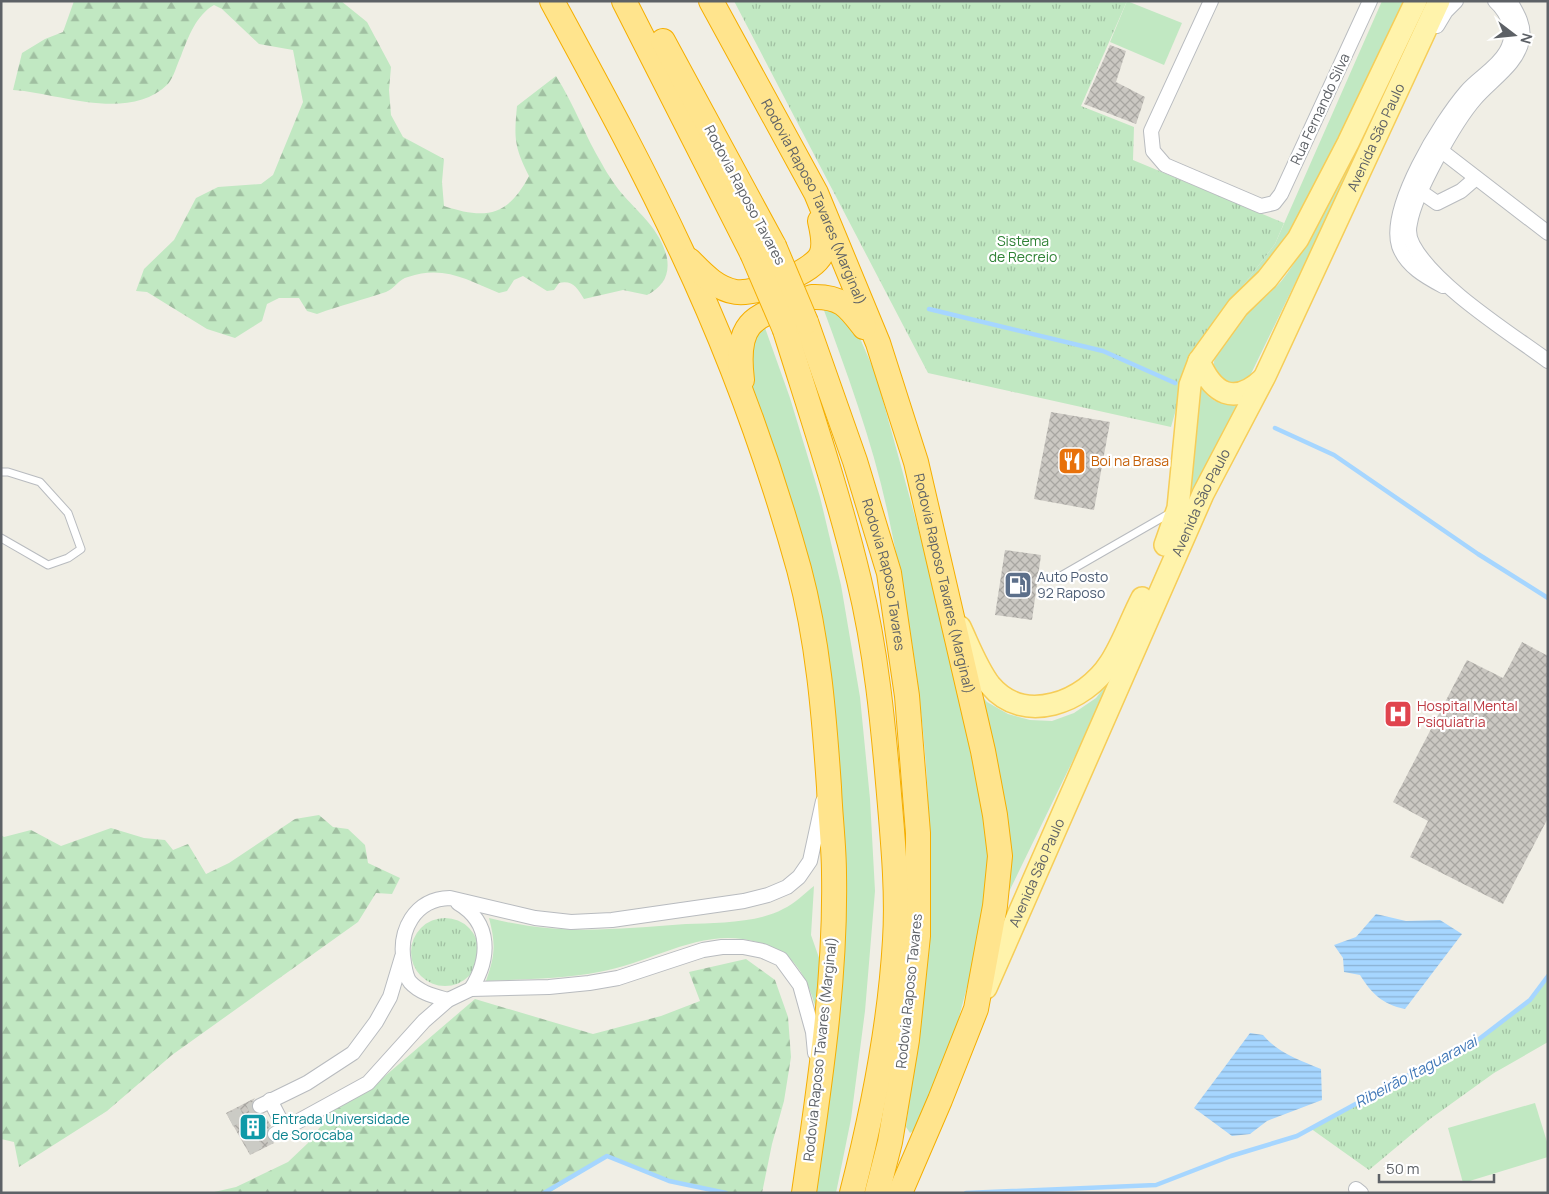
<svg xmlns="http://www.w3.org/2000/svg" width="1549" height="1194" font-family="Manrope,sans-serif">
	<defs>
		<pattern id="forest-firs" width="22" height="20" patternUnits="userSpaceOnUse" patternTransform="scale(1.25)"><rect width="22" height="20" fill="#c1e8c2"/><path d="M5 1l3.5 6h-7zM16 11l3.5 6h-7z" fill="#a0bfa1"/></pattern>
		<pattern id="park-tufts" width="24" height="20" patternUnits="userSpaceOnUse" patternTransform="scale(1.25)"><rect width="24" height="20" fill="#c1e8c2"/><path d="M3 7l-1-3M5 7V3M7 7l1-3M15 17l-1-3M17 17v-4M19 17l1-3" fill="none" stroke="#a0bfa1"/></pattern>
		<pattern id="water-rules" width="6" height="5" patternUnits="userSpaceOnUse" patternTransform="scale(1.25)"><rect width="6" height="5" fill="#a6d6ff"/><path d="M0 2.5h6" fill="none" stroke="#8ab1d2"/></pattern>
		<pattern id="building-cross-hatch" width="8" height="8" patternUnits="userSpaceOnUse" patternTransform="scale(1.25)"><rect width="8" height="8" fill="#cbc8c2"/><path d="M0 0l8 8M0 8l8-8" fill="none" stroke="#a8a6a1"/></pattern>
	</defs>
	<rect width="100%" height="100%" fill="#f0eee5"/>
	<g fill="#c1e8c2">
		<path d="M1127,1L1182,23L1164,65L1110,42Z"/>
		<path d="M1382,1H1408L1289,239L1270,262L1239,291L1275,244Z"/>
		<path d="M1421,1H1432L1248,380L1232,387L1214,374C1209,332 1260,307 1283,279C1307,248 1323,208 1340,172C1367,115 1394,58 1421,1Z"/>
		<path d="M822,305L835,307L859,336L876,375L942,615L989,843L988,894L970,976L954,1036L916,1129L910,1133L906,1127C920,1019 933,910 928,801C924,705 908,607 888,514C873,443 847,373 822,305Z"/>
		<path d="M764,325L790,398L820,497L841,585L860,697L870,799L875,891L865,1011L851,1119L836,1193H813L838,763L745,361L747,349Z"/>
		<path d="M1200,386C1212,405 1227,407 1247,402L1005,900L974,687L987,702L1008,714L1030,720L1052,721L1074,713L1096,698L1114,675L1168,560Z"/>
		<path d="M814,886L811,935L824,972L816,1008C805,973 794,952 757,942C701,926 653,963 599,972C562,979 523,979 486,981C495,955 496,945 489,918C559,936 615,929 686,924C715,923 758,923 783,909C794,904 804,894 814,886Z"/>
		<path d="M1535,1103L1548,1145V1157L1463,1183L1448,1128Z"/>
	</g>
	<g fill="url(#forest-firs)">
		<path d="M74,1H341L367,22L391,67L389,90L391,115L403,137L444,159L442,182L444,206C486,220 508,216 529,176C514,146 514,138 517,106L556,76C574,104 585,136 602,164C608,175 616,187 624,196C641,215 661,231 667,258C670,276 662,287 647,295L623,290L584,299C577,288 573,280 559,283L554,290L547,291L523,276L514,280L507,291L499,293C467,280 444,265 408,277C399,279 394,289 386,292C363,300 341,305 317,314L307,311L299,298H279L267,304L262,321L235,338L207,329L147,292L136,291L144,269L174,240L196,198L218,187L261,184L273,175L303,102L293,50L259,44L222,9L214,5C196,15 188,38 181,56C177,64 174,77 168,84C128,123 60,93 13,90L22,53L45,39L63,32Z"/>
		<path d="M319,815L333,827L348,829L365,845L368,863L400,878L392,894L376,893L358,922L172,1055L107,1111L19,1167L14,1142L1,1139V835L4,837L31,830L61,846L111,828L144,838L165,840L173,850L188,844L206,874L229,863L295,819Z"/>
		<path d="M746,959L775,980L788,1017L791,1057L784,1101L772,1144L762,1193H726L669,1181L607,1156L549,1193H210L236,1187L288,1162L308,1143L333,1110L371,1088L475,999L593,1034L661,1016L700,1001L689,972Z"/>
	</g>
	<g fill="url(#park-tufts)">
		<path d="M734,1H1127L1081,106L1134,127L1133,160L1284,223L1275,244L1239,291L1187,371L1171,427L928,373Z"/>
		<circle cx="445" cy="952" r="34"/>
		<path d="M1548,976V1042L1494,1073L1430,1119L1369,1170L1310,1128L1392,1084L1470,1046L1530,1000Z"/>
	</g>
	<g fill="url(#water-rules)">
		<path d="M1376,914L1406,921L1440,920L1462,934L1405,1009C1382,1004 1372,994 1360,975L1344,972L1343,958L1334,945L1356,937Z"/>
		<path d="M1250,1033L1263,1035C1278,1053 1299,1060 1321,1069L1322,1100L1267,1121L1250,1134L1232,1136L1194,1108Z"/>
	</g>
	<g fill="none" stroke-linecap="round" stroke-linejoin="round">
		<g stroke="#a6d6ff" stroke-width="4.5">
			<path d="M929,309L1103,351L1175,383"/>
			<path d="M1275,428L1334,455L1478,554L1548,598"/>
			<path d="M544,1193L607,1156L669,1181L726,1193"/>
			<path d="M966,1193L1156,1185L1231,1156L1297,1136L1405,1077L1470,1046L1530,1000L1548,976"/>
		</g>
	</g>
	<g fill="url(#building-cross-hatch)">
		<path d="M1110,45L1126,51L1116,82L1145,97L1136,124L1084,104Z"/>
		<path d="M1051,412L1110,422L1094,510L1034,499Z"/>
		<path d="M1005,550L1041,555L1032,620L995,615Z"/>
		<path d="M1522,642L1548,656V818L1503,904L1410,857L1428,821L1393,802L1467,660L1503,678Z"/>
		<path d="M255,1098L251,1105L252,1109L256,1113L264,1114L271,1126L267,1130V1138L274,1143L250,1155L226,1113Z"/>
	</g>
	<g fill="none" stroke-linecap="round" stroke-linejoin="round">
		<g stroke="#cbcbc5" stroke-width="14" stroke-dasharray="14 7" stroke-linecap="butt">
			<path d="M230,1120L260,1106"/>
			<path d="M247,1148L275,1134"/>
		</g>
		<defs>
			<g id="lane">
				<path d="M1,472H8L40,482L68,513L81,549L68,558L48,565L1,538"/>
				<path d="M1059,577L1172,512"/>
			</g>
			<g id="street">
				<path d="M1211,1L1151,131L1153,151L1165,165L1261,206L1274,203L1281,194L1370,1"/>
				<path d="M1510,1C1517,13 1525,26 1522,40C1518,64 1490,81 1475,99C1455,122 1415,193 1410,223C1408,231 1409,238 1413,245C1435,286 1510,333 1548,361"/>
				<path d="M1437,26L1446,11L1456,1"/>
				<path d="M1438,145L1439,149L1548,233"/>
				<path d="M1414,187L1437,203L1461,191L1476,178"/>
				<path d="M1443,286C1426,277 1406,266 1399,246C1387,208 1441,121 1466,92C1478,78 1497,68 1506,52C1517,34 1509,14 1495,1"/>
				<path d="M458,903C492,923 490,959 471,989"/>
				<path d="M448,1000C434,996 420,993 410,982C406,977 405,969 404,963C398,931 414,899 450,898L535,918L571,922L612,920L744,901L768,895L787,887L799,877L810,861L823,801"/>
				<path d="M270,1100L285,1129"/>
				<path d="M260,1106L307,1083L353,1053L376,1022L390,997L402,957"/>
				<path d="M275,1134L368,1083L424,1021L448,1000L471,989L549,987L589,983L618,978L703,950L722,947H743L763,951L781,959L800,985L813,1032L815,1053"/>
				<path d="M1356,1189L1361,1193"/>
			</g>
			<g id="primary">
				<path d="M1199,361C1213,394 1234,406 1263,379"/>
				<path d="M1165,545L1178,508L1190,385L1199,361L1238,307L1267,279L1298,239L1348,143L1416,1"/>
				<path d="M960,627C969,646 977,668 990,685C1024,726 1085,702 1110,663C1123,643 1131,619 1142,598"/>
				<path id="s1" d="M986,988L1203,494L1265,376L1439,1"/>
			</g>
			<g id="highway">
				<path d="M552,1C597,84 642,166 682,252C730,354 769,461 799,569C818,640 824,714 829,787C830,816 834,845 834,874C836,981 819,1088 804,1193"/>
				<path d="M624,1L752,253"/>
				<path id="s2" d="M711,1L816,193L878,343L916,462L983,751L995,815L1000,856L995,906L976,1009L940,1100L900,1193"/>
				<path d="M663,41L774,246"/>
				<path d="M689,260C702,273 716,289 736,292C755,295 812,273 821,255C826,245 822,231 820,221"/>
				<path id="s3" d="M806,322L855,461L889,573L907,696L918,833V936L907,1040L890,1142L877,1193"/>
				<path d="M785,330C811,413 839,496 859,580C876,650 883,723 889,794C893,841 898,893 895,940C890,1025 873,1111 852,1193"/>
				<path d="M742,380C734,314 759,316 812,297C841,296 848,306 864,327"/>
			</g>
		</defs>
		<use href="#lane" stroke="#b8bbbf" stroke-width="9"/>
		<use href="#street" stroke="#b8bbbf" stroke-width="16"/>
		<use href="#primary" stroke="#f6cd58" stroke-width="24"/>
		<use href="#highway" stroke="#f5ae00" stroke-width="26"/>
		<use href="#lane" stroke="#fff" stroke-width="7"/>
		<use href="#street" stroke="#fff" stroke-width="14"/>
		<use href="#primary" stroke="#fff3ab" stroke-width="21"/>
		<use href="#highway" stroke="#ffe48d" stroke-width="24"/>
		<defs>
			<g id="highway-bridge">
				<path d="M774,246L806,322"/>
				<path d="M752,253L785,330"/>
			</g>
		</defs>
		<use href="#highway-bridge" stroke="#f5ae00" stroke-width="26" stroke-linecap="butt"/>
		<use href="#highway-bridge" stroke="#ffe48d" stroke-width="24"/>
	</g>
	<defs>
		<symbol id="restaurant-square" viewBox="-11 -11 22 22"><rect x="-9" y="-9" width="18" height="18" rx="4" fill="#e8710a" stroke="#fff"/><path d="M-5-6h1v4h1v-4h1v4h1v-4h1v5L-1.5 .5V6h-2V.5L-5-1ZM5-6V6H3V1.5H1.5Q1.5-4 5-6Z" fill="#fff"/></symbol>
		<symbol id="fuel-square" viewBox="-11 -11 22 22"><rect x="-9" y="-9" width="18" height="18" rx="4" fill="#5c6f8a" stroke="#fff"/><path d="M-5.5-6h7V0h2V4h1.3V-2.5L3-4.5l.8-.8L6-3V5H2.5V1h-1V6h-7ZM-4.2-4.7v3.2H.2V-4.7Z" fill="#fff"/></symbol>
		<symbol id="hospital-square" viewBox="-11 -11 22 22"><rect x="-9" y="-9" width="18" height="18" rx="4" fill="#e0444e" stroke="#fff"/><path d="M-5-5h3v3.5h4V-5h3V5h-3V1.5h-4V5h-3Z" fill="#fff"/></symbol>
		<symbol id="building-square" viewBox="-11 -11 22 22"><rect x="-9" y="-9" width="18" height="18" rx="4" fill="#0f9aa8" stroke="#fff"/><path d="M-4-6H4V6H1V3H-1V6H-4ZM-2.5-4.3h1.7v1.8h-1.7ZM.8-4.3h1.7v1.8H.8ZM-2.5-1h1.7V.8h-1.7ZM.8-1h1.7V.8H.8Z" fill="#fff"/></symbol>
	</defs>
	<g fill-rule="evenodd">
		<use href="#restaurant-square" x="1056" y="445" width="32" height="32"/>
		<use href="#fuel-square" x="1002" y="569" width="32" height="32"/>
		<use href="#hospital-square" x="1382" y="698" width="32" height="32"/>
		<use href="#building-square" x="237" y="1111" width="32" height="32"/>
	</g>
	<g text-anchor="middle" stroke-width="4.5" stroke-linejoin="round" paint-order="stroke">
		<g font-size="14" fill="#5d6166" stroke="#fff">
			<text transform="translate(1320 109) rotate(-65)" y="5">Rua Fernando Silva</text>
			<text dy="5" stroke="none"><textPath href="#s1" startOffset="936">Avenida São Paulo</textPath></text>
			<text transform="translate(745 195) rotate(62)" y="5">Rodovia Raposo Tavares</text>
			<text dy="5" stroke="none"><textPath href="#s2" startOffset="226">Rodovia Raposo Tavares (Marginal)</textPath></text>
			<text dy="5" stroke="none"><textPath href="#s1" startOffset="531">Avenida São Paulo</textPath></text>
			<text dy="5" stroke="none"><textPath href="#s3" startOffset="265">Rodovia Raposo Tavares</textPath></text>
			<text dy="5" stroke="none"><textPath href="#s2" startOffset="631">Rodovia Raposo Tavares (Marginal)</textPath></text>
			<text dy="5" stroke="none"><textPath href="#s1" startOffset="126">Avenida São Paulo</textPath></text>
			<text transform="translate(909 991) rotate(-84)" y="5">Rodovia Raposo Tavares</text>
			<text transform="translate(820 1049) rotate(-84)" y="5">Rodovia Raposo Tavares (Marginal)</text>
		</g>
		<g font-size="14" fill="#308236" stroke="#fff">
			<text x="1023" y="246">Sistema<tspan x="1023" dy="16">de Recreio</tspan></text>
		</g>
		<g font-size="14" fill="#c56008" stroke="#fff" text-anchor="start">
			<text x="1091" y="466">Boi na Brasa</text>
		</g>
		<g font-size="14" fill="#4e5e75" stroke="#fff" text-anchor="start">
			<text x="1037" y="582">Auto Posto<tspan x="1037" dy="16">92 Raposo</tspan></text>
		</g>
		<g font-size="14" fill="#be3a42" stroke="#fff" text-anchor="start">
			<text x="1417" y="711">Hospital Mental<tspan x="1417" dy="16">Psiquiatria</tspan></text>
		</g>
		<g font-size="14" fill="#0d838f" stroke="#fff" text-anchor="start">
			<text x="272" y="1124">Entrada Universidade<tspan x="272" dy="16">de Sorocaba</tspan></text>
		</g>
		<g font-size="15" font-style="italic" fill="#3e76b6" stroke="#fff">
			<text transform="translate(1416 1072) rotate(-28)" y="5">Ribeirão Itaguaravai</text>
		</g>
	</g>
	<rect width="1549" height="1194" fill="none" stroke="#5d6166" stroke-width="5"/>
	<g transform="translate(1514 35) rotate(106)" stroke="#ffffff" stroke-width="4" paint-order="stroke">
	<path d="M0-4L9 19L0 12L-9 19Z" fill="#5d6166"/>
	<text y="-8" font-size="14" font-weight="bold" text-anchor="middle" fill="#5d6166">N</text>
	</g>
	<path d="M1379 1174v8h115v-8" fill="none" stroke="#5d6166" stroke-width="2.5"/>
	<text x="1386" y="1174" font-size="15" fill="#5d6166" stroke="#ffffff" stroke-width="4" paint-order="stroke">50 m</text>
</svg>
